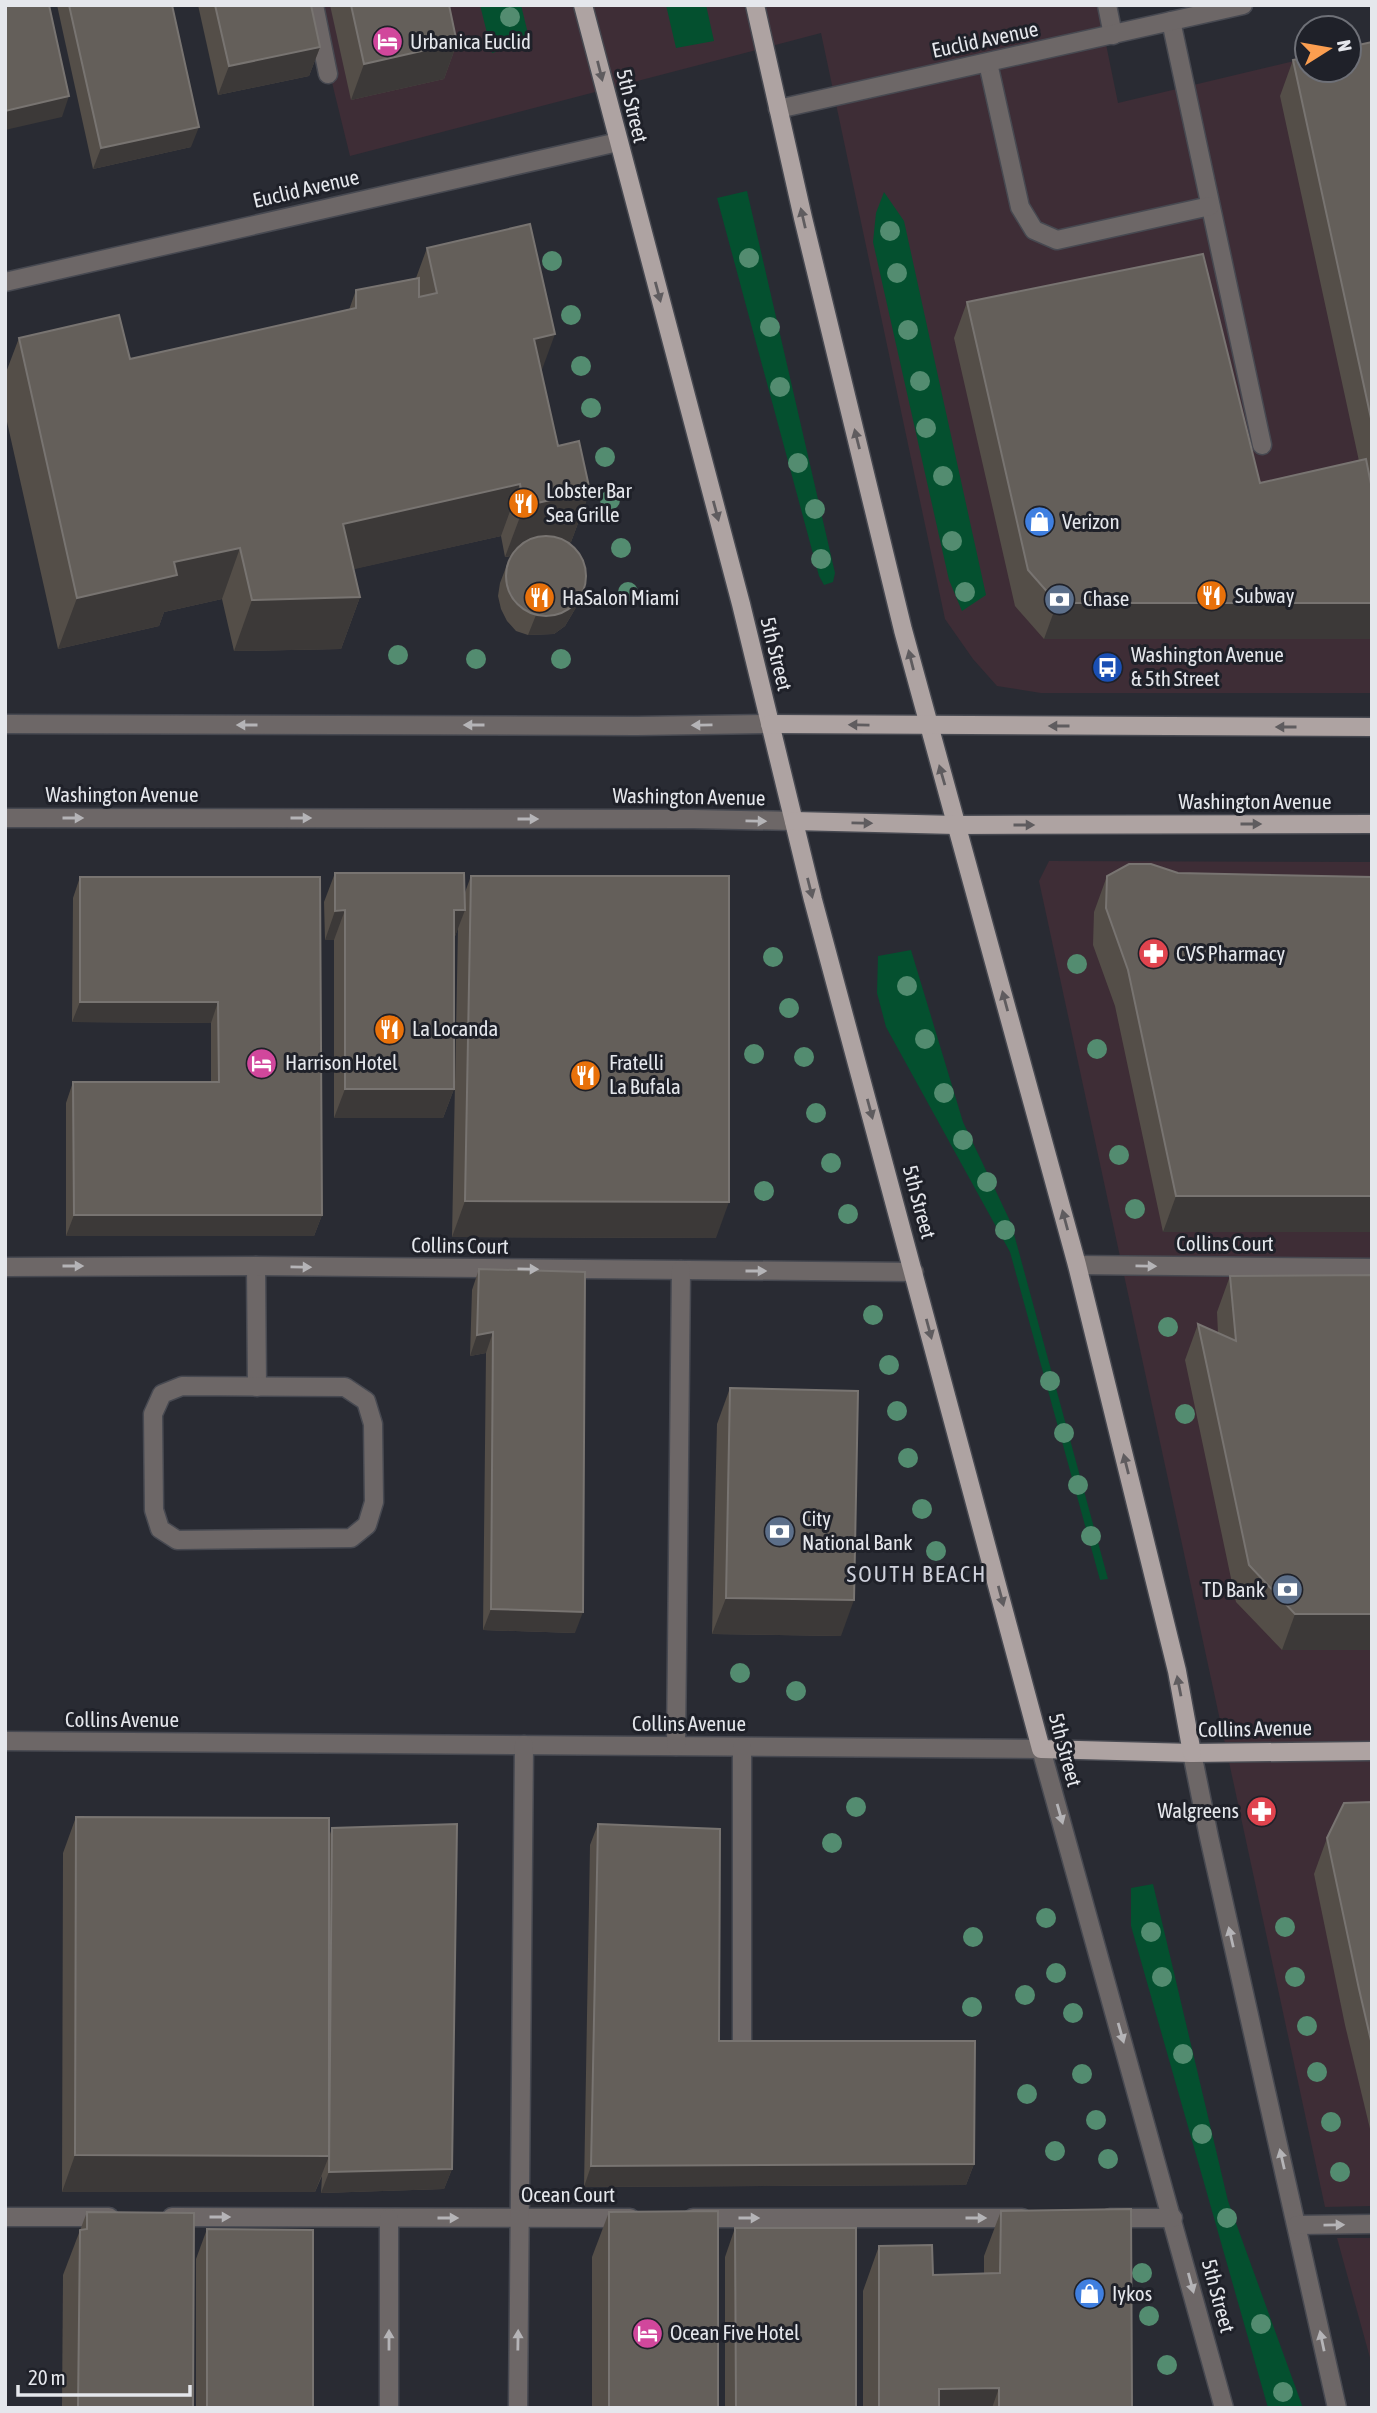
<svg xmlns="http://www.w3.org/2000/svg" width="1377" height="2413" font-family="'Asap Condensed',sans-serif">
	<rect width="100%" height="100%" fill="#292b33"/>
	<g fill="#3e2d36">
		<path d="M313,5H1098L1118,103L1307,58V70H1349L1372,43V693H1041L997,686L973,659L945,619L821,33L350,156Z"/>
		<path d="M1049,861L1372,862V2206L1325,2207L1039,881Z"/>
		<path d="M1337,2238H1372V2365Z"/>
	</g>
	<g fill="#04502f">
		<path d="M480,5H521L530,42L492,53Z"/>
		<path d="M666,5H706L714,41L676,48Z"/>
		<path d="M747,191L835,573L833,582L824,585L819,576L717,198Z"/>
		<path d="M884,192L904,221L986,595L962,611L949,580L873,242L876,213Z"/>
		<path d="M911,950L963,1122L1011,1223L1108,1579L1100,1580L1010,1252L886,1027L877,993L878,956Z"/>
		<path d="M1153,1884L1228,2201L1303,2408H1268L1131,1926V1888Z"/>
	</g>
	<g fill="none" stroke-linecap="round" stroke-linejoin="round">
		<defs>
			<g id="minor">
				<path d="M314,5L328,74"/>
				<path d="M1107,5L1113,35"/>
				<path d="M1171,21L1262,445"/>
				<path d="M988,63L1020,207L1034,230L1057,240L1210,206"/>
				<path d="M778,109L1243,5"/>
				<path d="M5,282L618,142"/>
				<path d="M5,724L637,726L770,724"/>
				<path d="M5,818L693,819L794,821"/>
				<path d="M1077,1265L1372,1268"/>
				<path d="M256,1266L257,1387"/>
				<path d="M5,1267L256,1266L914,1272"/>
				<path d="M182,1386L345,1387L366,1401L373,1424L374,1502L367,1525L351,1538L177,1540L160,1529L154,1510L153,1414L162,1394Z"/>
				<path d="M5,1741L1041,1749L1224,2408"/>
				<path d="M676,1746L681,1270"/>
				<path d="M742,1747V2048"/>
				<path d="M1192,1753L1209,1837L1337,2408"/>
				<path d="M5,2217H109"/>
				<path d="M172,2217L630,2218"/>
				<path d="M389,2218V2408"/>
				<path d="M693,2218H1022"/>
				<path d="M1110,2218H1173"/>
				<path d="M1297,2225L1372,2224"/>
				<path d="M518,2408L524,1745"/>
			</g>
			<g id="major">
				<path d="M583,5L741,604L813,900L1041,1749L1192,1753L1372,1751"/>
				<path d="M755,5L803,218L903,630L1077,1265L1177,1671L1192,1753"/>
				<path d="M770,724L1372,727"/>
				<path d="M794,821L956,825L1372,824"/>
			</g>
		</defs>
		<use href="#minor" stroke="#474951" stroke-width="21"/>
		<use href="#major" stroke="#474951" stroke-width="21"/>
		<use href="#minor" stroke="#6d6767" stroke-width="18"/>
		<use href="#major" stroke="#aea3a2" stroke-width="18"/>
	</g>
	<g fill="#538c70">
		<circle cx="510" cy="17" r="10"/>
		<circle cx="890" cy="231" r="10"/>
		<circle cx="749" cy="258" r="10"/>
		<circle cx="552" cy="261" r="10"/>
		<circle cx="897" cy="273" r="10"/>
		<circle cx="571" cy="315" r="10"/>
		<circle cx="770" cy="327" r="10"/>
		<circle cx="908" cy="330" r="10"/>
		<circle cx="581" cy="366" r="10"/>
		<circle cx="920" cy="381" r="10"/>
		<circle cx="780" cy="387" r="10"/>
		<circle cx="591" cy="408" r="10"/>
		<circle cx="926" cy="428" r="10"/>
		<circle cx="605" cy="457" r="10"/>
		<circle cx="798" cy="463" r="10"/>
		<circle cx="943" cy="476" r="10"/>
		<circle cx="610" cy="500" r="10"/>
		<circle cx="815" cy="509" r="10"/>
		<circle cx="952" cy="541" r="10"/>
		<circle cx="621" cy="548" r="10"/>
		<circle cx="821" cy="559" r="10"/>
		<circle cx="628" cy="592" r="10"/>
		<circle cx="965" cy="592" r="10"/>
		<circle cx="398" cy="655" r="10"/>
		<circle cx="476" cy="659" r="10"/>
		<circle cx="561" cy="659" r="10"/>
		<circle cx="773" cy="957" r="10"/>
		<circle cx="1077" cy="964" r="10"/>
		<circle cx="907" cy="986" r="10"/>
		<circle cx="789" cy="1008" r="10"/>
		<circle cx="925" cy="1039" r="10"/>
		<circle cx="1097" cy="1049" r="10"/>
		<circle cx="754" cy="1054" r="10"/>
		<circle cx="804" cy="1057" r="10"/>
		<circle cx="944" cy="1093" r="10"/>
		<circle cx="816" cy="1113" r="10"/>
		<circle cx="963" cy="1140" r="10"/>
		<circle cx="1119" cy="1155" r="10"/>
		<circle cx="831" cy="1163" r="10"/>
		<circle cx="987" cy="1182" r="10"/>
		<circle cx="764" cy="1191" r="10"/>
		<circle cx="1135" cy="1209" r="10"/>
		<circle cx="848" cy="1214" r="10"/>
		<circle cx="1005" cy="1230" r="10"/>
		<circle cx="873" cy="1315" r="10"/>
		<circle cx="1168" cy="1327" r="10"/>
		<circle cx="889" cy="1365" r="10"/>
		<circle cx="1050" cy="1381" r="10"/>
		<circle cx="897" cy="1411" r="10"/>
		<circle cx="1185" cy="1414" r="10"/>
		<circle cx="1064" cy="1433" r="10"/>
		<circle cx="908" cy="1458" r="10"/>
		<circle cx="1078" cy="1485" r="10"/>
		<circle cx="922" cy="1509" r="10"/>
		<circle cx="1091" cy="1536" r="10"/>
		<circle cx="936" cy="1551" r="10"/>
		<circle cx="740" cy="1673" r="10"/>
		<circle cx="796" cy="1691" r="10"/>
		<circle cx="856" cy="1807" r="10"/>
		<circle cx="832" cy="1843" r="10"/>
		<circle cx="1046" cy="1918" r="10"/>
		<circle cx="1285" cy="1927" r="10"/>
		<circle cx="1151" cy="1932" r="10"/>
		<circle cx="973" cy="1937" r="10"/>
		<circle cx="1056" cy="1973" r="10"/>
		<circle cx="1162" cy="1977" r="10"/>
		<circle cx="1295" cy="1977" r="10"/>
		<circle cx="1025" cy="1995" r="10"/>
		<circle cx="972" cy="2007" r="10"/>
		<circle cx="1073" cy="2013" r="10"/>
		<circle cx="1307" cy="2026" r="10"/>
		<circle cx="1183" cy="2054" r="10"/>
		<circle cx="1317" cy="2072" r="10"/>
		<circle cx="1082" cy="2074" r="10"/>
		<circle cx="1027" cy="2094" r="10"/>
		<circle cx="1096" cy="2120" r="10"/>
		<circle cx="1331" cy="2122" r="10"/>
		<circle cx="1202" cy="2134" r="10"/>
		<circle cx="1055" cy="2151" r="10"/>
		<circle cx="1108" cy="2159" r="10"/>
		<circle cx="1340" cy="2172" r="10"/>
		<circle cx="1227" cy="2218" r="10"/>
		<circle cx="1142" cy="2273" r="10"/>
		<circle cx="1149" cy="2316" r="10"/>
		<circle cx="1261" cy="2324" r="10"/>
		<circle cx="1167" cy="2365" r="10"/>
		<circle cx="1283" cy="2392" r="10"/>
	</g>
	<g fill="#544e48">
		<path d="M57,5H172L191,147L93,169Z"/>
		<path d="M198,5H311L320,47L309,76L218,95Z"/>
		<path d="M330,5H449L457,43L444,79L351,100Z"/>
		<path d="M1372,42V639H1044L1015,606L954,338L967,302L1260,483L1359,461L1280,96L1293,60Z"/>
		<path d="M427,248L541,371L558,446L590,491L571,542L569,543L586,583L578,604L565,626L554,634L528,635L516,631L507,621L501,609L498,596L500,583L508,562L512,556L505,557L501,536L353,569L360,597L341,649L234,651L222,599L164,612L159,626L58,649L5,413V375L19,338L130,359L349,310L356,290L416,278Z"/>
		<path d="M335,873L464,895L471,876L716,1238L452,1237L458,928L454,939V1089L443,1118H334V940H325L324,902Z"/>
		<path d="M1178,873L1372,877L1163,1232L1115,1006L1093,945L1094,912L1107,876Z"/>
		<path d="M80,877H320L322,1215L314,1236H66V1103L73,1082H211V1023L72,1022L73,898Z"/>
		<path d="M479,1269L575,1633L483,1630L486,1353L470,1356L472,1290Z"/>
		<path d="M1230,1276L1372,1650H1282L1236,1602L1185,1360L1198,1324L1218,1333L1217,1312Z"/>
		<path d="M730,1388L841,1636L712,1634L717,1424Z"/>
		<path d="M1372,1802V2137L1345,2025L1314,1874L1327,1838Z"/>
		<path d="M76,1817L329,1837L332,1828L452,2169L444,2189L321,2193L322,2176L315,2192H62L63,1853Z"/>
		<path d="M598,1824L719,2041L974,2164L966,2185L584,2187L590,1845Z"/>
		<path d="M1001,2211L1132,2408H863V2291L879,2246L933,2275L984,2274V2256Z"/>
		<path d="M87,2212L193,2408H62L63,2275Z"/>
		<path d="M609,2212L718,2408H592V2257Z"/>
		<path d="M735,2228L856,2408H725V2257Z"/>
		<path d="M207,2229L313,2408H196V2259Z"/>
	</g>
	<g fill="#3c3938">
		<path d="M457,43L444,79L351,100L364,64Z"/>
		<path d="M320,47L309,76L218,95L229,66Z"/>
		<path d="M69,96L62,117L5,130V111Z"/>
		<path d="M199,127L191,147L93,169L101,148Z"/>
		<path d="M555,334L536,386L534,339Z"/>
		<path d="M520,484L501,536L324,576L343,524Z"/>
		<path d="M590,491L571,542L505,557L524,506Z"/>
		<path d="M240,548L222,599L164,612L159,626L58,649L77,598L174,562Z"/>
		<path d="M586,583L578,604L565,626L554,634L528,635L536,615Z"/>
		<path d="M360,597L341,649L234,651L252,600Z"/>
		<path d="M1057,603H1372V639H1044Z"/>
		<path d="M345,910L334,940H325L335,911Z"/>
		<path d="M454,910H465L454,939Z"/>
		<path d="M80,1002H218L211,1023L72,1022Z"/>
		<path d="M345,1089H454L443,1118H334Z"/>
		<path d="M1176,1196H1372V1232H1163Z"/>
		<path d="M465,1201L729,1202L716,1238L452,1237Z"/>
		<path d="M74,1215H322L314,1236H66Z"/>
		<path d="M493,1332L486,1353L470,1356L477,1335Z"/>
		<path d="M726,1598L854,1600L841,1636L712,1634Z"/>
		<path d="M491,1609L583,1612L575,1633L483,1630Z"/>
		<path d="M1295,1614H1372V1650H1282Z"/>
		<path d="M75,2155L329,2156L315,2192H62Z"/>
		<path d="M974,2164L966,2185L584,2187L591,2166Z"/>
		<path d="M452,2169L444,2189L321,2193L329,2172Z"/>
		<path d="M999,2388L992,2408H932L939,2389Z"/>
	</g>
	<g fill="#645f5a" stroke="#787471" stroke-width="2">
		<path d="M5,5H49L69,96L5,111Z"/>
		<path d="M69,5H172L199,127L101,148Z"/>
		<path d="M215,5H311L320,47L229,66Z"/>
		<path d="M351,5H449L457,43L364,64Z"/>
		<path d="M1372,42V423L1293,60L1307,57V70H1349V47Z"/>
		<path d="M530,224L555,334L534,339L558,446L579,441L590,491L524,506L520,484L343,524L360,597L252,600L240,548L174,562L177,575L77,598L19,338L119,315L130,359L356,308V290L419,278V297L437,293L427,248Z"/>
		<path d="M1203,254L1260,483L1366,459L1372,489V603H1057L1028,570L967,302Z"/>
		<circle cx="546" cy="576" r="40"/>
		<path d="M1129,864H1151L1178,873L1372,877V1196H1176L1128,970L1106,908L1107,876Z"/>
		<path d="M335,873H464L465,910H454V1089H345V910L335,911Z"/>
		<path d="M471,876H729V1202L465,1201Z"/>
		<path d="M80,877H320L322,1215H74L73,1082H219L218,1002H80Z"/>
		<path d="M479,1269L585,1272L583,1612L491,1609L493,1332L477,1335Z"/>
		<path d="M1372,1275V1614H1295L1249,1565L1198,1324L1236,1341L1230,1276Z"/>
		<path d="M730,1388L858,1391L854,1600L726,1598Z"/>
		<path d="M1372,1802V2045L1359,1989L1327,1838L1344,1803Z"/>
		<path d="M76,1817L329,1818V2156L75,2155Z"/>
		<path d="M457,1824L452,2169L329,2172L332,1828Z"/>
		<path d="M598,1824L720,1829L719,2041H975L974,2164L591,2166Z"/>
		<path d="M1131,2209L1132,2408H999V2388L939,2389V2408H879V2246L932,2245L933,2275L1000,2273L1001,2211Z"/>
		<path d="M718,2211V2408H609V2212Z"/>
		<path d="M87,2212L194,2213L193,2408H78L80,2230L87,2229Z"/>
		<path d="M735,2228H856V2408H736Z"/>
		<path d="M207,2229L313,2230V2408H207Z"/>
	</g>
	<defs><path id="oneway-solid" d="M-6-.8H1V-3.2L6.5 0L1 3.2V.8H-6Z" transform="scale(1.75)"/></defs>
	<g fill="#5f5c5f">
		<use href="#oneway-solid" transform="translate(600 71) rotate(76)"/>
		<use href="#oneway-solid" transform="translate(803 218) rotate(-103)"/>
		<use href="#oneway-solid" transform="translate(658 292) rotate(75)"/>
		<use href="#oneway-solid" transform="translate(857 439) rotate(-104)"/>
		<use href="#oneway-solid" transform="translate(716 511) rotate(75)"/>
		<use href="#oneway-solid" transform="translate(911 660) rotate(-104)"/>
		<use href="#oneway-solid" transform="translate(859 725) rotate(-179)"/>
		<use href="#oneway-solid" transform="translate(1059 726) rotate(180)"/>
		<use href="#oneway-solid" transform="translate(1286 727) rotate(-180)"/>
		<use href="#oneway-solid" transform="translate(942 775) rotate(-106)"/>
		<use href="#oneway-solid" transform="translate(862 823) rotate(1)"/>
		<use href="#oneway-solid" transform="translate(1251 824)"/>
		<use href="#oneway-solid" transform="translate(1024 825)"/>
		<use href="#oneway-solid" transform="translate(810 888) rotate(76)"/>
		<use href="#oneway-solid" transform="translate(1005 1001) rotate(-105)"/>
		<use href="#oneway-solid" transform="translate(870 1109) rotate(75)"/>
		<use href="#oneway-solid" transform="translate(1065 1220) rotate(-105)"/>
		<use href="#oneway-solid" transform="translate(929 1329) rotate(75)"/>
		<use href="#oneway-solid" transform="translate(1126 1464) rotate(-104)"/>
		<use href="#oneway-solid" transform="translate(1001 1596) rotate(75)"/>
		<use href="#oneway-solid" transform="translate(1179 1686) rotate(-101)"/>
	</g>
	<g fill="#b5b4b7">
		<use href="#oneway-solid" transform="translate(247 725) rotate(-180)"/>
		<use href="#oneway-solid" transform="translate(474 725) rotate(-180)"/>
		<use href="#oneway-solid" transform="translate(702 725) rotate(179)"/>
		<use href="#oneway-solid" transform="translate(73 818)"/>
		<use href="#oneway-solid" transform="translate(301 818)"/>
		<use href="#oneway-solid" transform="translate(528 819)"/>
		<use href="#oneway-solid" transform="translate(756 821) rotate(1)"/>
		<use href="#oneway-solid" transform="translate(73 1266)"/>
		<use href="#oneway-solid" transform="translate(1146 1266) rotate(1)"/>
		<use href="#oneway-solid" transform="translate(301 1267) rotate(1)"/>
		<use href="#oneway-solid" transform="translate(528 1269) rotate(1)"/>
		<use href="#oneway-solid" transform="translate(756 1271)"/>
		<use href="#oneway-solid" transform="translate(1060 1814) rotate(74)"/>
		<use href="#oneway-solid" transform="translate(1231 1937) rotate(-103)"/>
		<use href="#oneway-solid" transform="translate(1121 2033) rotate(74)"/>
		<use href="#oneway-solid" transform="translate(1282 2159) rotate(-103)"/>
		<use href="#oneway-solid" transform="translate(220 2217)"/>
		<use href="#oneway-solid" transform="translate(448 2218)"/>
		<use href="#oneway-solid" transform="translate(749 2218)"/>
		<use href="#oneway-solid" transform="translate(976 2218)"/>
		<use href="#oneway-solid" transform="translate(1334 2225) rotate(-1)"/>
		<use href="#oneway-solid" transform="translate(1191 2283) rotate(75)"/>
		<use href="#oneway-solid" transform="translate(389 2340) rotate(-90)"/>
		<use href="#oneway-solid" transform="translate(518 2340) rotate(-89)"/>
		<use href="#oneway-solid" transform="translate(1322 2341) rotate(-102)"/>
	</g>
	<defs>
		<symbol id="hotel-disc" viewBox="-11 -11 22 22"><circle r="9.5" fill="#d1479c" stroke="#1f2129"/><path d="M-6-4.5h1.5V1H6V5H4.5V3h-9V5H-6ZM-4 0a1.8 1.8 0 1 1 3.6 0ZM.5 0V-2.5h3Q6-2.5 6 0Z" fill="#fff"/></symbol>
		<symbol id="restaurant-disc" viewBox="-11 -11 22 22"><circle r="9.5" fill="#e8710a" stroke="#1f2129"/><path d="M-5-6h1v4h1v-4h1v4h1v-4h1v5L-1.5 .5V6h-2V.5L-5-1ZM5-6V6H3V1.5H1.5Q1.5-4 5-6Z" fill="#fff"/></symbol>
		<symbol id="shop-disc" viewBox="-11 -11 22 22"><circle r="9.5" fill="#3f7fe0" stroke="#1f2129"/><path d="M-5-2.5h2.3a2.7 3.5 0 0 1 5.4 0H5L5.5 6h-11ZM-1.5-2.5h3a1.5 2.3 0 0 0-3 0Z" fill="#fff"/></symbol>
		<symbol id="bank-disc" viewBox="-11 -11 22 22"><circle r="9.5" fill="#5c6f8a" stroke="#1f2129"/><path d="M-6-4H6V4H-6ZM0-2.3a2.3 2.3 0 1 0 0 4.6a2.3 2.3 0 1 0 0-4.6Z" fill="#fff"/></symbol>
		<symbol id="bus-disc" viewBox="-11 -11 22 22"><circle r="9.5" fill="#1a4fb4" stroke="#1f2129"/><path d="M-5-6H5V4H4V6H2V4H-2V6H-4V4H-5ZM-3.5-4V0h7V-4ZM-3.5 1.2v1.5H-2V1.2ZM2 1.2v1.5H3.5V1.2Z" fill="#fff"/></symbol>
		<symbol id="pharmacy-disc" viewBox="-11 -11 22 22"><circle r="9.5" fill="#e0444e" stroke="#1f2129"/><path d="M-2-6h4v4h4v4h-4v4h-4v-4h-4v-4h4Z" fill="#fff"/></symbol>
	</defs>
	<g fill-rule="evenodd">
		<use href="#hotel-disc" x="370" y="24" width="35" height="35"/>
		<use href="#restaurant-disc" x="506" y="486" width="35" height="35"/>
		<use href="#shop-disc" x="1022" y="504" width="35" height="35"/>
		<use href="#restaurant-disc" x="1194" y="578" width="35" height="35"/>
		<use href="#restaurant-disc" x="522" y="580" width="35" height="35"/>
		<use href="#bank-disc" x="1042" y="582" width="35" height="35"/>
		<use href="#bus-disc" x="1090" y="650" width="35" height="35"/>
		<use href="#pharmacy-disc" x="1136" y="936" width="35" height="35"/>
		<use href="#restaurant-disc" x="372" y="1012" width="35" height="35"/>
		<use href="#hotel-disc" x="244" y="1046" width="35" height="35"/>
		<use href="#restaurant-disc" x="568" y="1058" width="35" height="35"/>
		<use href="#bank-disc" x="762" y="1514" width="35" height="35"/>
		<use href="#bank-disc" x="1270" y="1572" width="35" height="35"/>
		<use href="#pharmacy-disc" x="1244" y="1794" width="35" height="35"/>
		<use href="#shop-disc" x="1072" y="2276" width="35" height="35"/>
		<use href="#hotel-disc" x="630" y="2316" width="35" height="35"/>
	</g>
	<g text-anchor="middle" stroke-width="6" stroke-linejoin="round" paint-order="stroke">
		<g font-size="21" fill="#e5e7ec" stroke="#1f2129">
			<text transform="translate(985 40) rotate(-12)" y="7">Euclid Avenue</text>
			<text transform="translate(632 106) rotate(76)" y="7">5th Street</text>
			<text transform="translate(306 189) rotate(-13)" y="7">Euclid Avenue</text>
			<text transform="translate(776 654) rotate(76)" y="7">5th Street</text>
			<text x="122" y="802">Washington Avenue</text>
			<text transform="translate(689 797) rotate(1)" y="7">Washington Avenue</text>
			<text x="1255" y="809">Washington Avenue</text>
			<text transform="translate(919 1202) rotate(75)" y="7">5th Street</text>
			<text x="1225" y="1251">Collins Court</text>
			<text transform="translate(460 1246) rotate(1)" y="7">Collins Court</text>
			<text x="122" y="1727">Collins Avenue</text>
			<text x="689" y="1731">Collins Avenue</text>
			<text transform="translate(1255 1729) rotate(-1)" y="7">Collins Avenue</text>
			<text transform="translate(1065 1750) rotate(75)" y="7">5th Street</text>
			<text x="568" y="2202">Ocean Court</text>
			<text transform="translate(1218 2296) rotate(75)" y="7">5th Street</text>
		</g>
		<g font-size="21" fill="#e5e7ec" stroke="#1f2129" text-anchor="start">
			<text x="410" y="49">Urbanica Euclid</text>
			<text x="546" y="498">Lobster Bar<tspan x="546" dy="24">Sea Grille</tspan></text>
			<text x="1062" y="529">Verizon</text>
			<text x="1235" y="603">Subway</text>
			<text x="562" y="605">HaSalon Miami</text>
			<text x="1083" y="606">Chase</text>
			<text x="1131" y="662">Washington Avenue<tspan x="1131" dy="24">&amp; 5th Street</tspan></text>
			<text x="1176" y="961">CVS Pharmacy</text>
			<text x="412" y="1036">La Locanda</text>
			<text x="285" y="1070">Harrison Hotel</text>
			<text x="609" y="1070">Fratelli<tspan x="609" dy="24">La Bufala</tspan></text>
			<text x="802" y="1526">City<tspan x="802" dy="24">National Bank</tspan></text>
			<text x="1265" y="1597" text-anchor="end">TD Bank</text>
			<text x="1239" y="1818" text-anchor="end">Walgreens</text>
			<text x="1112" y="2301">Iykos</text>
			<text x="670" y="2340">Ocean Five Hotel</text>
		</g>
		<g font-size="23" letter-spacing="2" fill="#cfd1dc" stroke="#1f2129">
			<text x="917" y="1582">SOUTH BEACH</text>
		</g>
	</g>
	<rect width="1377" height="2413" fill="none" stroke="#e5e7ec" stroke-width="14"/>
	<g transform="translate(1328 49) rotate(79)"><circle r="33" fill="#1f2129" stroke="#6e7077" stroke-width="2"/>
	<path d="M0-5L12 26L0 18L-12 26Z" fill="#fb9e50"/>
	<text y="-10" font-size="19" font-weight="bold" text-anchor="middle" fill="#e5e7ec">N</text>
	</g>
	<path d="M18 2385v10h172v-10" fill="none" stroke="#e5e7ec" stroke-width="3.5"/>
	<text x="28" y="2385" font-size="21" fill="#e5e7ec" stroke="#1f2129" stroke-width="5" paint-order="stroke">20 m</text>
</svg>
